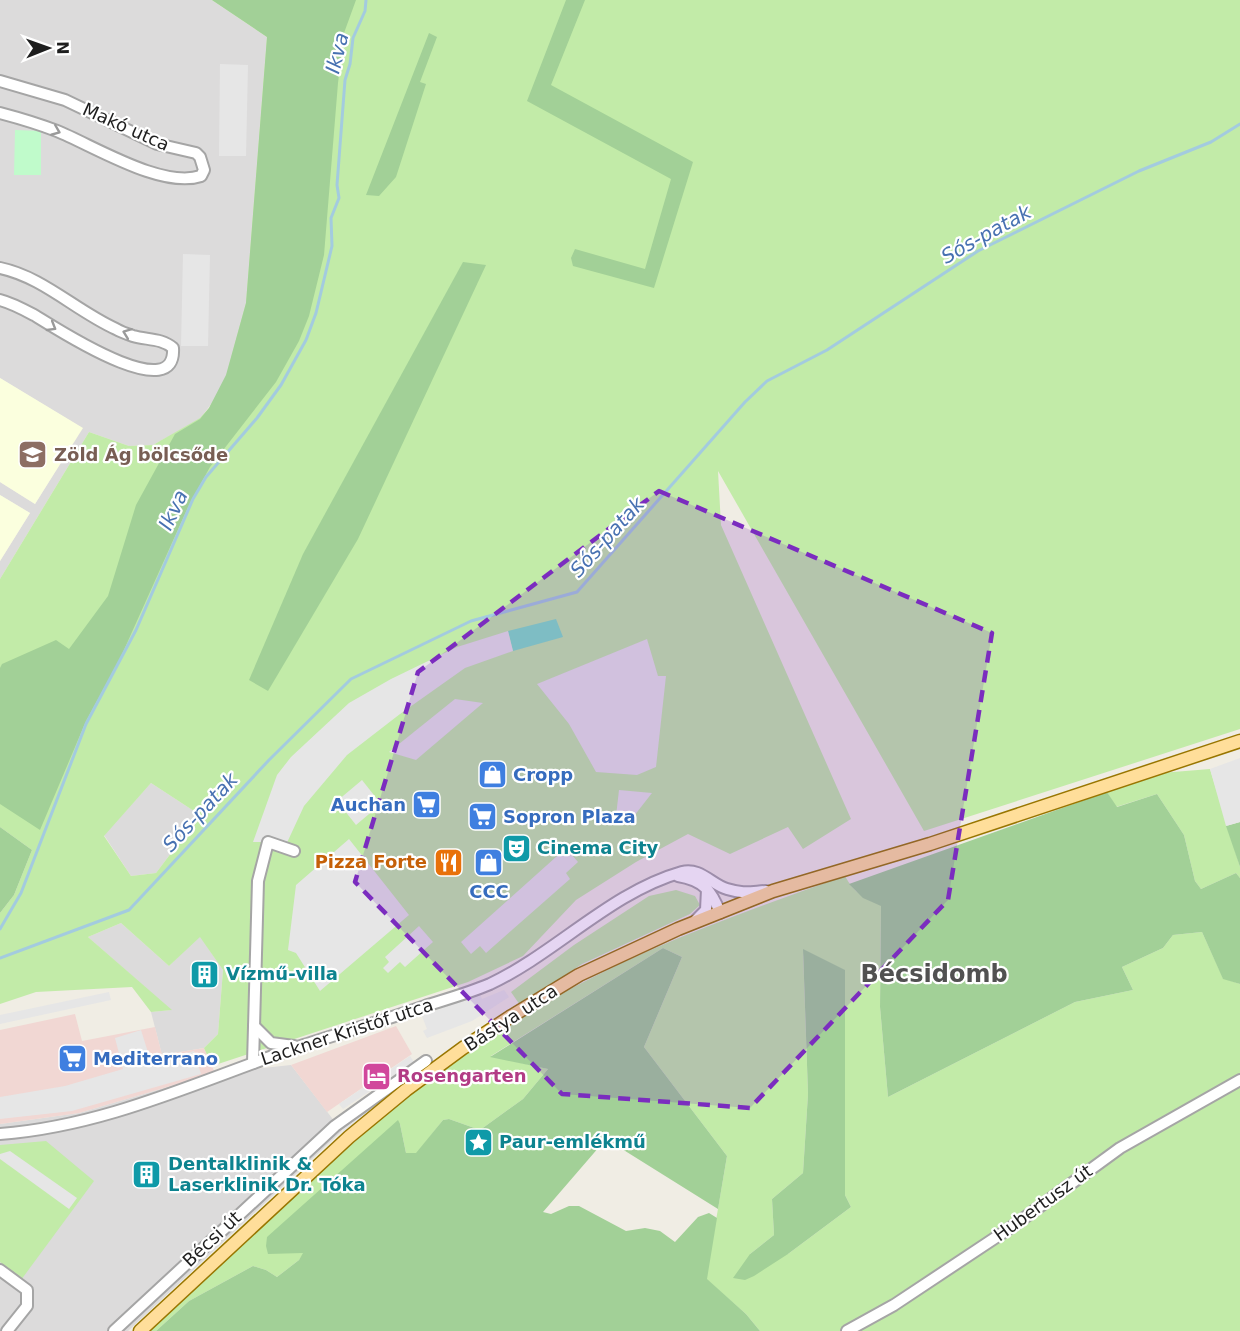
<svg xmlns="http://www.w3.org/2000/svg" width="1240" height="1331" font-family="'DejaVu Sans',sans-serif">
	<rect width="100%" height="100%" fill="#f0ede4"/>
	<g fill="#dcdbdb">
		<path d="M0,0H212L267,37L246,304L225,380L217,396L200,419L153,445L129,446L89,432L0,579V561L30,513L0,495V482L35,504L82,428L0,378Z"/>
		<path d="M151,783L200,815L156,873L131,876L104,835Z"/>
		<path d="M121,923L169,966L200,936L223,970L218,1034L204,1048L162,1055L151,1012L171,1010L88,937Z"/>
		<path d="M291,1065L342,1131L128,1331H0V1124L79,1113L215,1073Z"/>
	</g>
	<g fill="#f1d7d3">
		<path d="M75,1014L82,1041L155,1027L162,1055L204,1048L215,1073L79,1113L0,1124V1030Z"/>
		<path d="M396,1026L412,1054L327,1112L291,1065Z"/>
	</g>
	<g fill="#fbffde">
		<path d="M0,378L83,428L35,504L0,482Z"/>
		<path d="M0,495L30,513L0,561Z"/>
	</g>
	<g fill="#c2eba8" fill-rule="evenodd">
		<path d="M212,0H1240V729L924,831L718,471L721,525L851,819L803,849L788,827L730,854L688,834L636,862L576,900L523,956L468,982L212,1066L204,1048L218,1034L223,970L200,937L169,966L121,923L88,937L172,1010L151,1012L132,987L36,992L0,1004V913L14,895L32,850L0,827V579L89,432L129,446L153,445L200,418L209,408L225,380L246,303L267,37ZM151,783L200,815L156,873L131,876L104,836Z"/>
		<path d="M1210,769L1240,867V878L1236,873L1201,889L1195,881L1184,835L1157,794L1116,807L1107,792L1161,773Z"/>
		<path d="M845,876C853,892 865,899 881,905L880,1007L888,1097L1075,1002L1133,990L1122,967L1163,948L1173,935L1202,932L1223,978L1240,984V1331H760L746,1314L706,1279L727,1156L644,1047L682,957L663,948L491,1056L548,1069L523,1099L480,1130L449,1119L443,1120L417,1153H406L400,1124L268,1253H304L299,1260L277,1277L266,1270L253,1266L189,1301L156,1331H147C194,1288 241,1245 288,1202C366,1130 448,1058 541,1005C638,949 740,913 845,876ZM803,950L845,1195L851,1207L788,1254H750L774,1235L772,1199L803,1173L808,1094Z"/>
		<path d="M676,890L695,896L700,905L690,914L582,964L520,1005L511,992L574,945L649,896Z"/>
		<path d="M46,1141L94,1181L21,1280L0,1262V1145Z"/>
	</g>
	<g fill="#a2d097">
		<path d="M212,0H356L344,33L338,83L324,255L309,316L299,341L276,382L210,467L189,505L119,661L86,721L40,830L0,804V668L2,664L56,640L69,649L108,596L136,505L175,434L200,419L209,408L226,375L246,303L267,37Z"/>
		<path d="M566,0H585L551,85L693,162L654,288L573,266L571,258L575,249L645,269L671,179L527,101Z"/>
		<path d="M429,33L437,37L420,82L426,84L396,177L379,196L366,195Z"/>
		<path d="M463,262L486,265L358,539L268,691L249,680L303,554Z"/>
		<path d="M1107,792L1117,807L1157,794L1184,835L1195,881L1201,889L1236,873L1240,878V984L1223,979L1202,932L1173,935L1163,948L1122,967L1133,990L1075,1002L888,1097L880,1007L881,906L863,898L849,884Z"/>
		<path d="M1240,822V867L1226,826Z"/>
		<path d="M0,827L32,850L14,895L0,913Z"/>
		<path d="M663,948L682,957L644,1047L727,1156L718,1209L606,1139L543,1212L551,1214L569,1206H579L626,1231L645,1228L660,1231L675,1242L698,1217L709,1213L717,1218L707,1279L746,1314L760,1331H156L189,1301L253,1266L266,1270L277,1277L299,1260L303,1253L268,1254L266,1246L267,1237L398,1120L400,1124L406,1153H416L443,1120L449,1119L480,1130L523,1099L548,1069L490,1057Z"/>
		<path d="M803,949L845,970V1195L851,1207L788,1254L754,1276L745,1280L733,1278L750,1254L774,1235L772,1199L803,1173L808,1094Z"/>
	</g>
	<path fill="#c0fbcb" d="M15,130L41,131V175H14Z"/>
	<path fill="#7fe1c6" d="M556,619L563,637L513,651L508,631Z"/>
	<g fill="#e6e6e6">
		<path d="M220,64L248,65L246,156H219Z"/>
		<path d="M183,254L210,255L208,346H181Z"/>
		<path d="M508,631L513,651L465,668L400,714L347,755L304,806L285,847L268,842H253L277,775L291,757L349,703L391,679L457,647Z"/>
		<path d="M647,639L658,676H666L656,767L637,775L596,772L569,724L537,684Z"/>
		<path d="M455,699L483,703L416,760L389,752Z"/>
		<path d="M1240,758V822L1226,826L1210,769Z"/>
		<path d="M362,780L381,804L356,825L337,801Z"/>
		<path d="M619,790L652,793L634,816H616Z"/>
		<path d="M349,839L409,915L320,991L296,953L288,950L296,885Z"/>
		<path d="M566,848L578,862L566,873L570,879L486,953L480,946L471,954L461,942Z"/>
		<path d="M419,926L433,942L405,967L400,962L388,973L383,968L389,962L385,957Z"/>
		<path d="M504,990L509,997L472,1021L427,1038L423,1031L427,1029L422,1016L479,993L482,999Z"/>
		<path d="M109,992L111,1000L0,1024V1015Z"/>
		<path d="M141,1030L151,1062L194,1051L201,1074L72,1111L0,1119V1097L65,1086L123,1069L115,1038Z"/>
		<path d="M410,1056L414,1062L343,1109L339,1104Z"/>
		<path d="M372,1105L375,1109L344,1132L341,1128Z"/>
		<path d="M10,1151L77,1198L69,1209L0,1159V1154Z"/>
	</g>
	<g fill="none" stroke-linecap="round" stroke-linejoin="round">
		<g stroke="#a3cbdf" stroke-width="3">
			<path d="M0,929L21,893L86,724L136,630L193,499L206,477L257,418L281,385L306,340L316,313L332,246L331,218L339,198L337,185L345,80L350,64L353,38L365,11L366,0"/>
			<path d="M0,958L129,910L269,760L351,679L471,621L577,592L745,402L767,381L827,350L978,251L1139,171L1211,142L1240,124"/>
		</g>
		<defs>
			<g id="minor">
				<path d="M0,81L65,100L157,144L196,153L200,157L204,170L201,176C162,189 94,146 57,131C39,124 19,118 0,113"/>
				<path d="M0,268C43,277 76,311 116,329C121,332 127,334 133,336C146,340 162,338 173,348C177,409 51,325 34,315C23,309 12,303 0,300"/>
				<path d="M678,876C703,880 712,891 720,913"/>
				<path d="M696,920L706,910L707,889"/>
				<path d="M254,1026L271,1043L294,1046"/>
				<path d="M253,1063L258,881L268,842L294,851"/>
				<path d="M0,1134C108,1126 203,1079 304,1045C344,1032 385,1020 425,1006C447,999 469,993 490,984C556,953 611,892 682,872C700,867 712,885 727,889C744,894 749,892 766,891"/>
				<path d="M0,1270L27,1290V1306L7,1331"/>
				<path d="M114,1331L335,1126L426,1061"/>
				<path d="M847,1331L894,1305L1013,1226L1120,1148L1240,1080"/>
			</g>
			<path id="major" d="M140,1331L349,1137L406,1090L463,1048L510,1017L579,975L678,929L773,891L930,844L1240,741"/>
		</defs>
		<use href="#minor" stroke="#a5a5a5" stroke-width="14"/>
		<use href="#major" stroke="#997600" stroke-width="15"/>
		<use href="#minor" stroke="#fff" stroke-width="10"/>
		<use href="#major" stroke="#ffde9a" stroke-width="12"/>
	</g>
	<defs><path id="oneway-chevron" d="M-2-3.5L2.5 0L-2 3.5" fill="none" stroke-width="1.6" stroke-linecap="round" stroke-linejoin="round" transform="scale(1.5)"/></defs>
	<g stroke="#9a9a9a">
		<use href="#oneway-chevron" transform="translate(56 131) rotate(22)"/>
		<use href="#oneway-chevron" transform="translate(52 327) rotate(31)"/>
		<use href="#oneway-chevron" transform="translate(127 333) rotate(-159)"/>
	</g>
	<path fill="#7b2cbf" fill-opacity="0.2" stroke="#7b2cbf" stroke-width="4.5" stroke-dasharray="12 8" stroke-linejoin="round" d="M659,491L992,633L948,900L750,1108L562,1094L355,882L418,672Z"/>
	<defs>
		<symbol id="school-square" viewBox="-11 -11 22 22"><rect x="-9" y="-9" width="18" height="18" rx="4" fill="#8d6e63" stroke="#fff"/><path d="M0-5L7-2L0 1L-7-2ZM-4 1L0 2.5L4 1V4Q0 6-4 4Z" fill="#fff"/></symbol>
		<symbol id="shop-square" viewBox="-11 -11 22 22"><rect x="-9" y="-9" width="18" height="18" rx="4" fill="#3f7fe0" stroke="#fff"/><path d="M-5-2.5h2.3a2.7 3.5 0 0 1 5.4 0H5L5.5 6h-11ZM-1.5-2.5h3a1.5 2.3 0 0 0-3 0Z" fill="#fff"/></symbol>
		<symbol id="supermarket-square" viewBox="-11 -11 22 22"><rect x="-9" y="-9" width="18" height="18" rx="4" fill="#3f7fe0" stroke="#fff"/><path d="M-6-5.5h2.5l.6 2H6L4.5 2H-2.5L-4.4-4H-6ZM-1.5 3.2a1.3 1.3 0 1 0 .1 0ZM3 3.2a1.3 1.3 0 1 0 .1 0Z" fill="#fff"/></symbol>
		<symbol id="theatre-square" viewBox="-11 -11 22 22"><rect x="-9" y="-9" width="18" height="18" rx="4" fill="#0f9aa8" stroke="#fff"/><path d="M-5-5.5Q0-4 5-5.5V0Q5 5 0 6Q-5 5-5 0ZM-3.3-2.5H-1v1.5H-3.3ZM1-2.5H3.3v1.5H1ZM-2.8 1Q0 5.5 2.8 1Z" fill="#fff"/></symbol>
		<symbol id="restaurant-square" viewBox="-11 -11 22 22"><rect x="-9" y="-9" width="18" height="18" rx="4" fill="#e8710a" stroke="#fff"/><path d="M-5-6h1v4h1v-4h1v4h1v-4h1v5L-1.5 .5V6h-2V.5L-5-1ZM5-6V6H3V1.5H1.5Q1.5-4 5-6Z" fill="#fff"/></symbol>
		<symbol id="building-square" viewBox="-11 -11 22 22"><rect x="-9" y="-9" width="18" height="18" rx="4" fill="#0f9aa8" stroke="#fff"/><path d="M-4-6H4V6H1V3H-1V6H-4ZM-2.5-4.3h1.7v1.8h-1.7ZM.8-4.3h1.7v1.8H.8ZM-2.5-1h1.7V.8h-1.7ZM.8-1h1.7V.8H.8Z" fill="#fff"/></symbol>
		<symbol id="hotel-square" viewBox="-11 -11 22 22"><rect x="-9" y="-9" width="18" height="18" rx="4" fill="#d1479c" stroke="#fff"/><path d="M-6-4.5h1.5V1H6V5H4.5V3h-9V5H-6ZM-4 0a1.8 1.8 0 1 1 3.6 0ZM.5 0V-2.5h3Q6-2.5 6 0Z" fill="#fff"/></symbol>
		<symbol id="sight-square" viewBox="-11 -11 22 22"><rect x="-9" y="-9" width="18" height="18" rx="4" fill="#0f9aa8" stroke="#fff"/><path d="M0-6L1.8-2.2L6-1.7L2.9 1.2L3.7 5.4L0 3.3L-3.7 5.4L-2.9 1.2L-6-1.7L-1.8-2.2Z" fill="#fff"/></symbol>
	</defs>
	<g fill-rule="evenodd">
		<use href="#school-square" x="16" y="438" width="33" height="33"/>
		<use href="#shop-square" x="476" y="758" width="33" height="33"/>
		<use href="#supermarket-square" x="410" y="788" width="33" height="33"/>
		<use href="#supermarket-square" x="466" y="800" width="33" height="33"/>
		<use href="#theatre-square" x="500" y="832" width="33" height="33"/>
		<use href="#restaurant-square" x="432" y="846" width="33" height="33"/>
		<use href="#shop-square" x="472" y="846" width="33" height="33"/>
		<use href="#building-square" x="188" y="958" width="33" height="33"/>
		<use href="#supermarket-square" x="56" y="1042" width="33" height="33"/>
		<use href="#hotel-square" x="360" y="1060" width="33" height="33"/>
		<use href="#sight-square" x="462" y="1126" width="33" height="33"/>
		<use href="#building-square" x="130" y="1158" width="33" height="33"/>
	</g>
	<g text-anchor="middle" stroke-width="4.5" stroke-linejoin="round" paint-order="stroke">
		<g font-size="18" fill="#1e1e1e" stroke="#fff">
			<text transform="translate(126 127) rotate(24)" y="6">Makó utca</text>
			<text transform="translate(511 1018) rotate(-33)" y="6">Bástya utca</text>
			<text transform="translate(347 1032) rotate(-18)" y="6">Lackner Kristóf utca</text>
			<text transform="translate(1043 1203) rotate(-36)" y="6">Hubertusz út</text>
			<text transform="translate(212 1239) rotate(-43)" y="6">Bécsi út</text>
		</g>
		<g font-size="18" font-weight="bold" fill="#785e54" stroke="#fff" text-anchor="start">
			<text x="54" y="461">Zöld Ág bölcsőde</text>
		</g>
		<g font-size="18" font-weight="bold" fill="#366cbe" stroke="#fff" text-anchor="start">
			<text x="513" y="781">Cropp</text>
			<text x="406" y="811" text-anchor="end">Auchan</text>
			<text x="503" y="823">Sopron Plaza</text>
			<text x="489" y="898" text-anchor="middle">CCC</text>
			<text x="93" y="1065">Mediterrano</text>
		</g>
		<g font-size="18" font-weight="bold" fill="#0d838f" stroke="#fff" text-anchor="start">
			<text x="537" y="854">Cinema City</text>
			<text x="226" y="980">Vízmű-villa</text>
			<text x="499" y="1148">Paur-emlékmű</text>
			<text x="168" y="1170">Dentalklinik &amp;<tspan x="168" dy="21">Laserklinik Dr. Tóka</tspan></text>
		</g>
		<g font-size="18" font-weight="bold" fill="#c56008" stroke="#fff" text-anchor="end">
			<text x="427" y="868">Pizza Forte</text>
		</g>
		<g font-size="18" font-weight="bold" fill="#b23c85" stroke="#fff" text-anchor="start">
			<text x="397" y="1082">Rosengarten</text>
		</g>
		<g font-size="20" font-style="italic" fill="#4771b1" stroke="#fff">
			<text transform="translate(337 53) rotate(-76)" y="7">Ikva</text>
			<text transform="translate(986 234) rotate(-29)" y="7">Sós-patak</text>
			<text transform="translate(173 510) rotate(-65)" y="7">Ikva</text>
			<text transform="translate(607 537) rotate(-48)" y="7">Sós-patak</text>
			<text transform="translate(200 812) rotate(-47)" y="7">Sós-patak</text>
		</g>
		<g font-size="24" font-weight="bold" fill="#515151" stroke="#fff">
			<text x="934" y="982">Bécsidomb</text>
		</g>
	</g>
	<g transform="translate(48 48) rotate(89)" stroke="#ffffff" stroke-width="4.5" paint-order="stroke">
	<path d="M0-4.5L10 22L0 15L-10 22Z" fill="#1e1e1e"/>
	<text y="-9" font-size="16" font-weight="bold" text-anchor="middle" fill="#1e1e1e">N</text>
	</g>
</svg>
